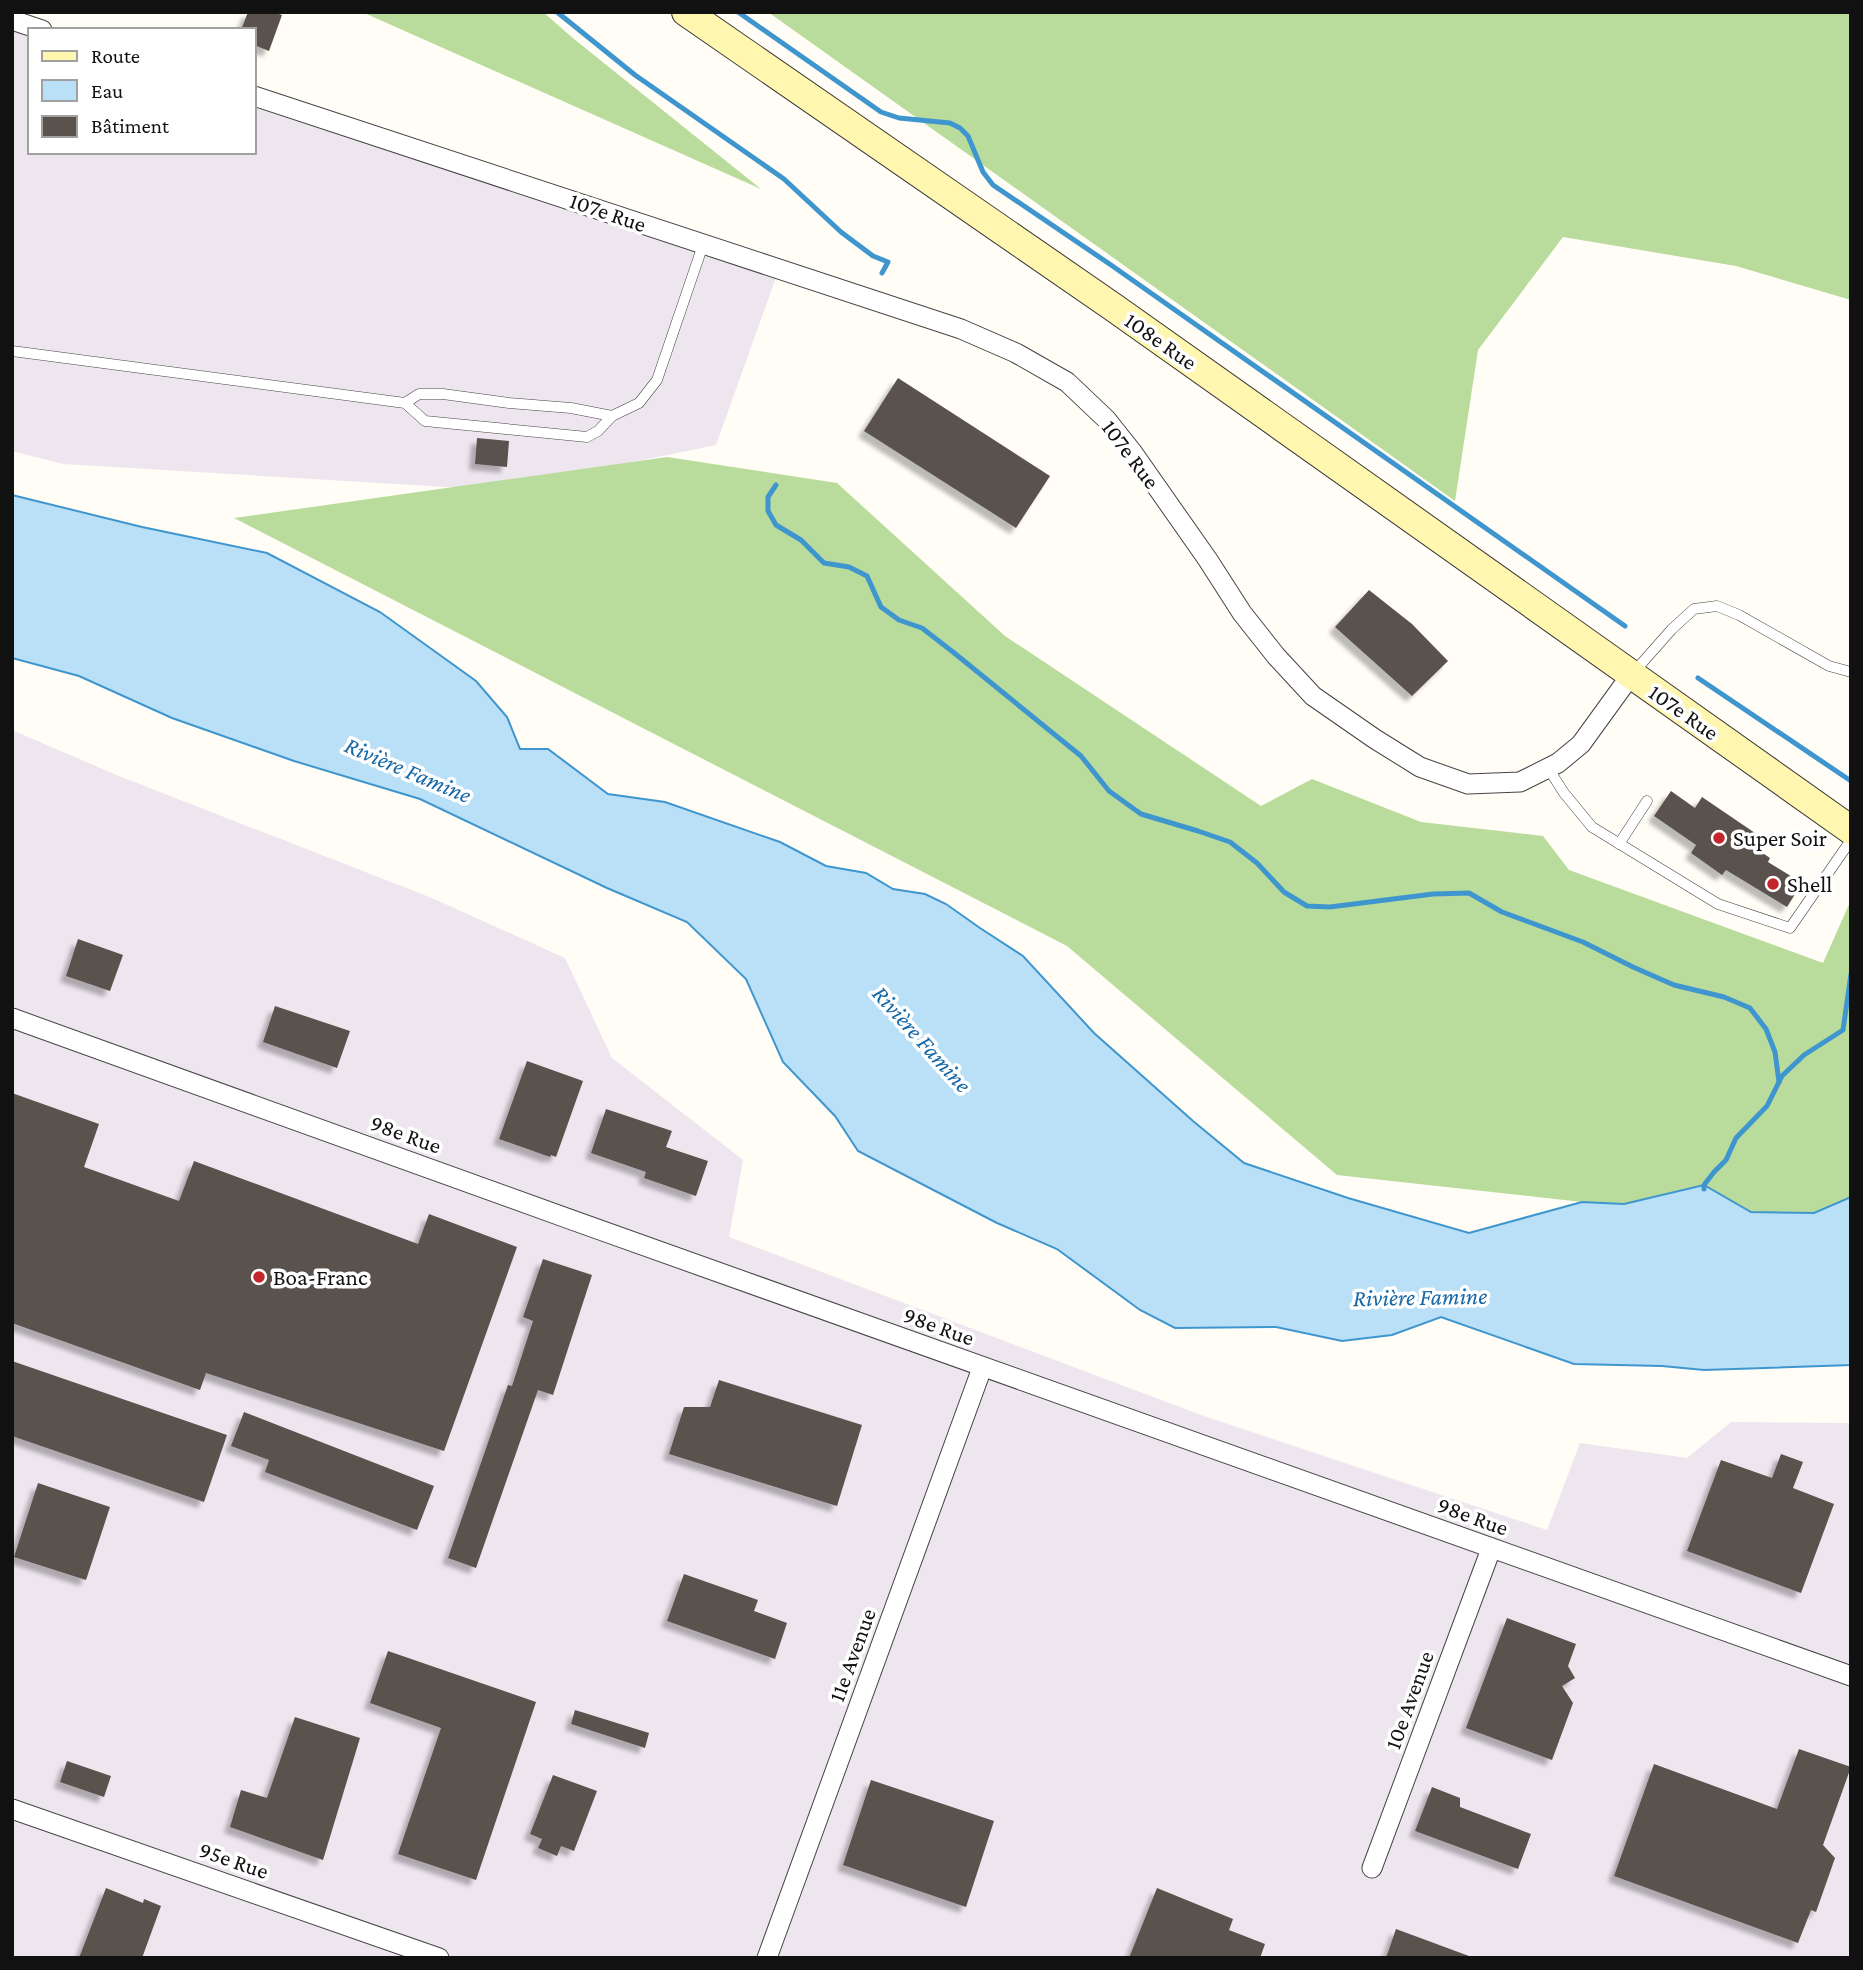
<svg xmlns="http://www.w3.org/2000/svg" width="1863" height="1970" font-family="'Crimson Pro',serif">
	<defs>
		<filter id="shadow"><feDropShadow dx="-6" dy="6" stdDeviation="2" flood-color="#0004"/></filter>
	</defs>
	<rect width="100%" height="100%" fill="#fffdf5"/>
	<g fill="#eee6ef">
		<path d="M12,26L30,31V152H254V103L778,272L716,445L496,490L63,464L12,451Z"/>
		<path d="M12,730L119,776L432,898L565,958L612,1058L743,1160L729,1237L1201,1415L1547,1530L1580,1443L1687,1458L1731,1422L1851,1423V1958H12Z"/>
	</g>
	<g fill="#b9dc9c">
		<path d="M362,12H543L574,39L761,189Z"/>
		<path d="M768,12H1851V300L1736,266L1563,237L1478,350L1455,501Z"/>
		<path d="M667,457L837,483L1005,636L1261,806L1312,779L1421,822L1543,836L1569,870L1823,963L1851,900V1197L1814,1213L1751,1212L1704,1185L1624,1204L1582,1202L1337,1175L1067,946L234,518Z"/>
	</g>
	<path fill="#b9e0f7" stroke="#3f96cf" stroke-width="2" d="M12,495L142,527L267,553L380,612L476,681L507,717L520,749H548L608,794L665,802L780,842L826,866L866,873L893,889L925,894L946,904L980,928L1023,956L1094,1033L1193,1121L1244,1163L1348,1198L1469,1233L1582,1202L1624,1204L1704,1185L1751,1212L1814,1213L1851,1197V1365L1704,1370L1662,1366L1574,1364L1441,1317L1392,1335L1342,1341L1276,1327L1175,1328L1140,1310L1057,1249L997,1223L858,1151L835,1116L783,1062L746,979L687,922L607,888L420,799L294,761L172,718L79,676L12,658Z"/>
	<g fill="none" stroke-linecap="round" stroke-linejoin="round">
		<g stroke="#3f96cf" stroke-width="5">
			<path d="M557,12L635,75L784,179L841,232L873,256L888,262L882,273"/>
			<path d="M738,12L881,112L899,118L950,123L960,128L968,136L983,172L993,185L1111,265L1625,626"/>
			<path d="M776,485L768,497V511L776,525L801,540L824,563L849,567L867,576L881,607L899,620L922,628L953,652L1081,756L1109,791L1141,814L1198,831L1230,842L1257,863L1284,892L1307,906L1330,907L1433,894L1469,893L1502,912L1583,942L1633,967L1674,985L1724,997L1750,1008L1766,1029L1775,1052L1779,1082"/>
			<path d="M1698,678L1851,781"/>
			<path d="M1704,1189V1185L1714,1172L1726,1160L1736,1138L1767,1106L1782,1076L1804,1055L1843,1030L1851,974"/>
		</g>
	</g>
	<g fill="#5a524d" filter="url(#shadow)">
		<path d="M248,12H273L282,15L269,51L254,45V30H241Z"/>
		<path d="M898,378L1050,476L1016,528L864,431Z"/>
		<path d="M477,438L509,441L507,467L475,464Z"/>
		<path d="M1369,590L1412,624L1448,661L1412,696L1335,627Z"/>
		<path d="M1671,791L1695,808L1702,797L1755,833L1748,843L1770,858L1768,862L1802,883L1787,907L1726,870L1722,875L1691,853L1696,845L1654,816Z"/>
		<path d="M78,939L123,955L110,991L66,976Z"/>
		<path d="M275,1006L350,1031L337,1068L263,1042Z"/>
		<path d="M527,1061L583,1081L556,1157L551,1155L550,1157L499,1139Z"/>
		<path d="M12,1093L99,1124L84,1167L179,1201L194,1161L418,1244L429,1214L517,1247L444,1451L206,1373L200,1390L12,1323Z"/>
		<path d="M606,1109L672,1131L666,1147L708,1161L696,1196L644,1178L646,1172L591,1153Z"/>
		<path d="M543,1259L592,1275L553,1395L538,1390L476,1568L448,1558L508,1385L512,1386L533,1321L523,1317Z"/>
		<path d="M12,1361L227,1435L204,1502L12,1436Z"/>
		<path d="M719,1380L862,1425L837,1506L669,1454L684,1407H710Z"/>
		<path d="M244,1412L434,1486L417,1530L265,1472L269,1460L231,1446Z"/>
		<path d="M1781,1454L1803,1462L1793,1488L1834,1504L1801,1593L1687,1551L1721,1460L1772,1478Z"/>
		<path d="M38,1483L110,1507L86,1580L14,1557Z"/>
		<path d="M684,1574L758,1600L754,1611L787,1623L775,1659L667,1621Z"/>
		<path d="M1507,1618L1576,1644L1568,1666L1575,1678L1562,1686L1573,1703L1552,1760L1466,1728Z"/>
		<path d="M388,1651L536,1702L476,1880L398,1854L441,1728L370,1703Z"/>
		<path d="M575,1710L649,1733L645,1748L571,1724Z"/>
		<path d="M295,1717L360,1738L323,1860L230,1827L241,1790L267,1798Z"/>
		<path d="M1799,1749L1851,1767L1823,1845L1835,1858L1816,1912L1811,1910L1798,1943L1614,1876L1654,1764L1777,1809Z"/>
		<path d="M67,1761L111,1776L104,1797L60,1782Z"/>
		<path d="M553,1775L597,1791L574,1851L561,1846L557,1856L538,1848L542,1839L530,1834Z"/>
		<path d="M871,1780L994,1821L966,1907L843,1865Z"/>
		<path d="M1432,1787L1460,1798V1807L1531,1834L1518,1869L1415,1831Z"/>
		<path d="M106,1888L143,1903L144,1899L161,1906L142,1958H79Z"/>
		<path d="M1157,1888L1233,1919L1229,1930L1265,1944L1260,1958H1129Z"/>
		<path d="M1396,1929L1469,1956L1468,1958H1386Z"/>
	</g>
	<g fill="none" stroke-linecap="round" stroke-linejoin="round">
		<defs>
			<g id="lane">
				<path d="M12,351L405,403L425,421L587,437L598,431L612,416L639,403L657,380L703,245"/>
				<path d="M405,403L419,394H443L509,403L571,408L612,416"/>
				<path d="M1634,672L1672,629L1694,609L1717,606L1739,615L1829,666L1851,672"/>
				<path d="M1548,768L1564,793L1592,827L1718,904L1790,928L1851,840"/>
				<path d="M1619,844L1647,801"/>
			</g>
			<g id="street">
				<path d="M12,20L42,30"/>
				<path d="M254,96L961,329L1016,353L1067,382L1106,419L1133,453L1208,560L1242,613L1276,656L1313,696L1375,739L1420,767L1468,784L1520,782L1558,763L1581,744L1631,675"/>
				<path d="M12,1018C624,1240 1237,1458 1851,1676"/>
				<path d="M12,1809L439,1958"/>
				<path d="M1372,1868L1491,1549"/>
				<path d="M767,1958L982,1368"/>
			</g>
			<path id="secondary" d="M686,12L1113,307L1851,830"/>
		</defs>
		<use href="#lane" stroke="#444" stroke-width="11"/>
		<use href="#street" stroke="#444" stroke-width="21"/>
		<use href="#secondary" stroke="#333" stroke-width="30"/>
		<use href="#lane" stroke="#fff" stroke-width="10"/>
		<use href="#street" stroke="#fff" stroke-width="19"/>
		<use href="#secondary" stroke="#fff6b0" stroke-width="28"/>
	</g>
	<g fill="#c4262e" stroke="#fff" stroke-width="2.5">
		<circle cx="1719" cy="838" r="7"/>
		<circle cx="1773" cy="884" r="7"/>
		<circle cx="259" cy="1277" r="7"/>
	</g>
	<g text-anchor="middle" stroke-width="7" stroke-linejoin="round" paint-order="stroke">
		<g font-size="23" fill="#111" stroke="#fff">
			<text transform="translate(608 212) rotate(19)" y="8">107e Rue</text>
			<text transform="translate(1161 341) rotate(35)" y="8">108e Rue</text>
			<text transform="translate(1131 454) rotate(53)" y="8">107e Rue</text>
			<text transform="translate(1684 712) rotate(35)" y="8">107e Rue</text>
			<text transform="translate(406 1134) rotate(20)" y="8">98e Rue</text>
			<text transform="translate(939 1326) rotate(20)" y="8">98e Rue</text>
			<text transform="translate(1473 1516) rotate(20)" y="8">98e Rue</text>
			<text transform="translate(852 1655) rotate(-70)" y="8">11e Avenue</text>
			<text transform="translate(1409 1700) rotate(-70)" y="8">10e Avenue</text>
			<text transform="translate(234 1860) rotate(19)" y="8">95e Rue</text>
		</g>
		<g font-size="23" fill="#111" stroke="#fff" text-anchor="start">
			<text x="1733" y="846">Super Soir</text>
			<text x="1787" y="892">Shell</text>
			<text x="273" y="1285">Boa-Franc</text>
		</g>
		<g font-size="24" font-style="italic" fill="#1768a6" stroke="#fff">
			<text transform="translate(408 770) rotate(23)" y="8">Rivière Famine</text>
			<text transform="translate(922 1039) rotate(48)" y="8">Rivière Famine</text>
			<text transform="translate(1420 1297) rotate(-1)" y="8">Rivière Famine</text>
		</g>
	</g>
	<rect width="1863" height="1970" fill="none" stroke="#111111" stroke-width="28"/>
	<rect x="28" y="28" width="228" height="126" fill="#ffffff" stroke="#a0a0a0" stroke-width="2"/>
	<rect x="42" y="51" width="35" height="10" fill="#fff6b0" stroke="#a0a0a0" stroke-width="2"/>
	<text x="91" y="63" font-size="21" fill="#111111">Route</text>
	<rect x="42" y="80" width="35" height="21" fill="#b9e0f7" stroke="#a0a0a0" stroke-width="2"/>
	<text x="91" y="98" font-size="21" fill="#111111">Eau</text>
	<rect x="42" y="116" width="35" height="21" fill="#5a524d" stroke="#a0a0a0" stroke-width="2"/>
	<text x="91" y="133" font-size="21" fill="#111111">Bâtiment</text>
</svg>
